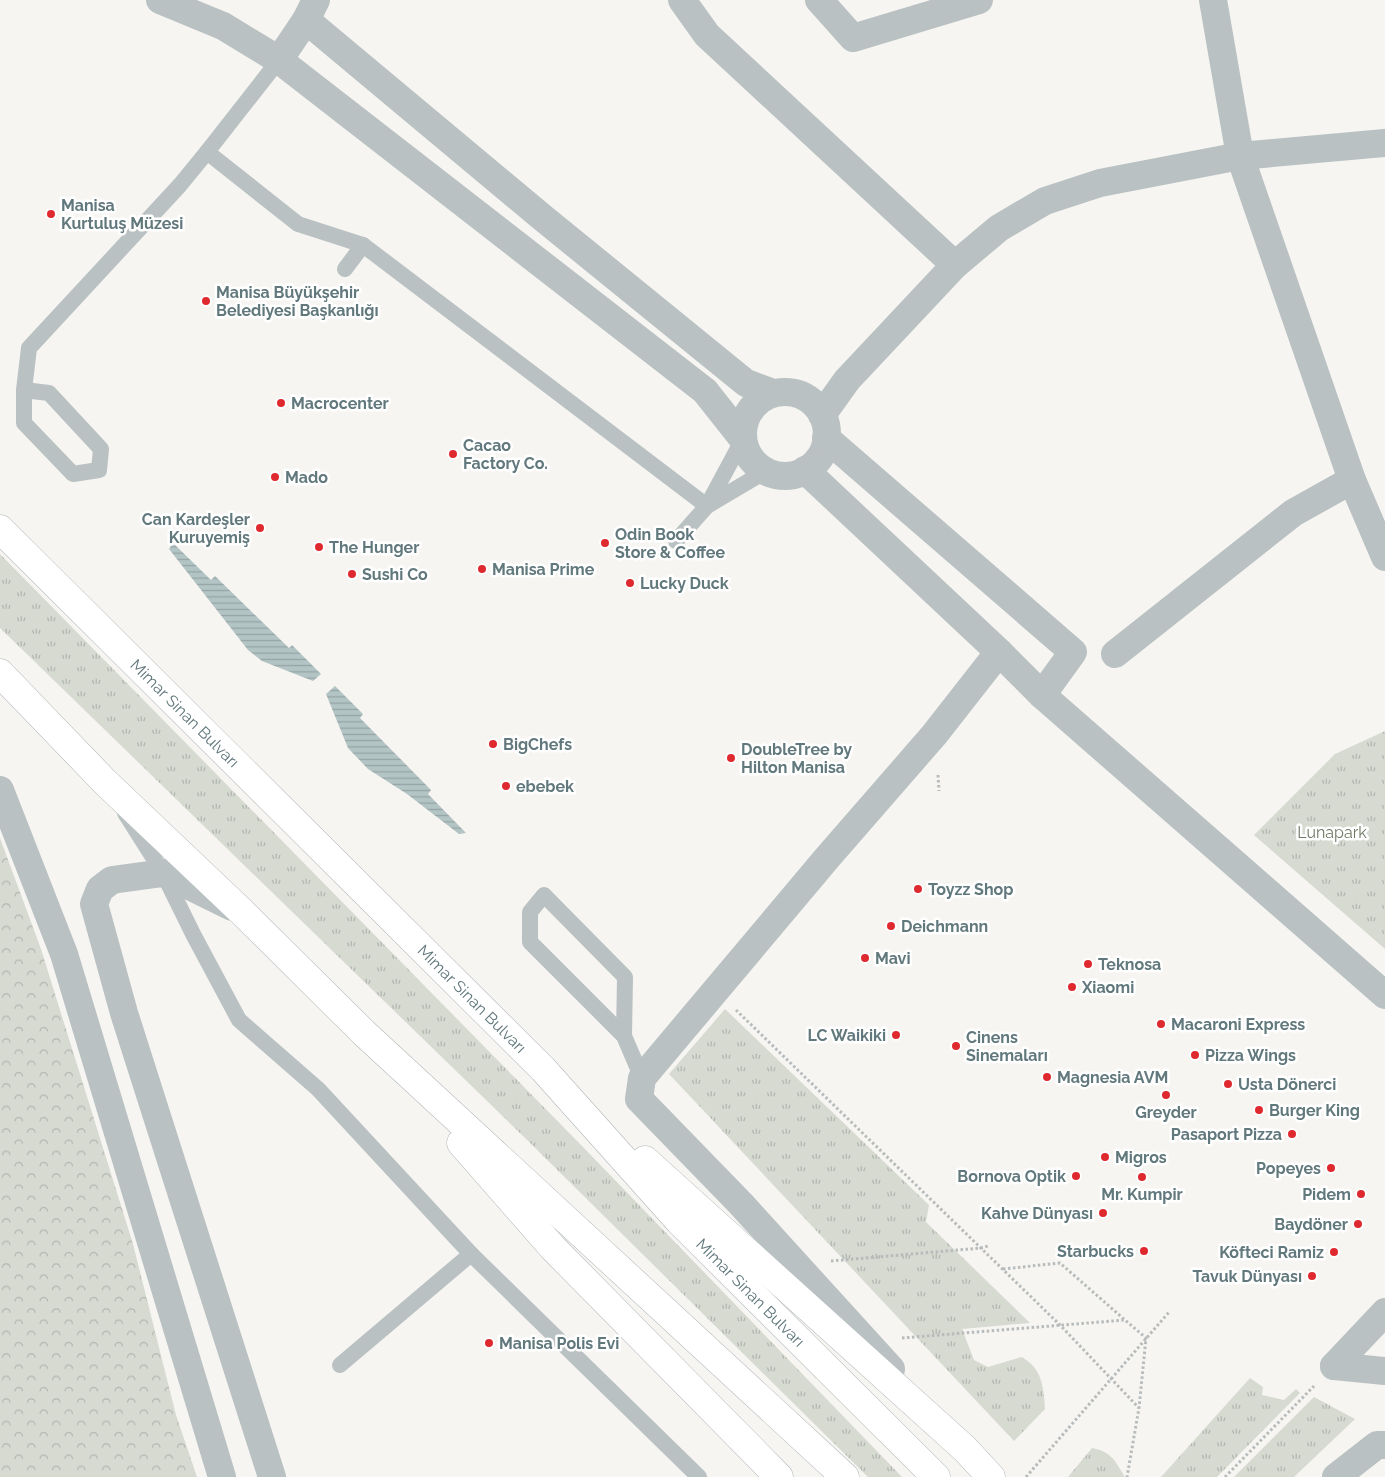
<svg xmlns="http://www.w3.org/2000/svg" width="1385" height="1477" font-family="Raleway,sans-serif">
	<defs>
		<pattern id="grass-tufts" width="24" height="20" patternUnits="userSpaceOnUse" patternTransform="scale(1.25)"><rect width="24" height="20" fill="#d7dad1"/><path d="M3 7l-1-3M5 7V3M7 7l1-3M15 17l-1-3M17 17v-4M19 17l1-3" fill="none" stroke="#b2b6af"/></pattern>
		<pattern id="forest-crowns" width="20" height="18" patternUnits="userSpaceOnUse" patternTransform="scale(1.25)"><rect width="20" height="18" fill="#d7dad1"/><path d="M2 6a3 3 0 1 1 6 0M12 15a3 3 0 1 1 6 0" fill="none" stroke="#b2b6af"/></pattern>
		<pattern id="water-rules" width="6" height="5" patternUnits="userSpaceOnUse" patternTransform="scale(1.25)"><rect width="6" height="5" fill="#b3c4c4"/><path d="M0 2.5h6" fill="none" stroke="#95a4a4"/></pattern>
	</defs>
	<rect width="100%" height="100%" fill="#f6f5f2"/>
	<g fill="url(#grass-tufts)">
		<path d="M0,554L583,1147L902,1477H868L523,1136L0,628Z"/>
		<path d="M1385,731V949L1254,835L1335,754Z"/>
		<path d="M725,1009L929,1205L926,1222L1030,1323L962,1329L974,1360L988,1367L1021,1357C1042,1367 1044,1388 1045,1409L1014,1441L669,1074Z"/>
		<path d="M1250,1378L1263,1387L1262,1395L1284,1400L1296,1389L1300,1393L1217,1477H1161Z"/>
		<path d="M1314,1397L1355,1419L1294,1477H1234Z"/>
		<path d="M1092,1448C1112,1452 1115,1461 1125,1477H1068Z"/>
	</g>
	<path fill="url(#forest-crowns)" d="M0,838L41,949L133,1244L176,1415L197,1477H0Z"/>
	<g fill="url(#water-rules)">
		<path d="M173,543L211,580L215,576L289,648L292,645L321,674L313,681L262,661L248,650L169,549Z"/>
		<path d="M335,686L363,714L360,718L431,790L428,794L466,833L459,834L407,794L368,769L348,748L326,694Z"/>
	</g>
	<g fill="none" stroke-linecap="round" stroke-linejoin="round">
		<defs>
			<g id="trunk">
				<path id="s1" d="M0,529L543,1069L679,1221L936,1477"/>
				<path d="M0,673L105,782L242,912L364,1033L845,1477"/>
				<path d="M461,1143L553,1248L779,1477"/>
				<path d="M645,1160L965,1449L991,1477"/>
			</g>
		</defs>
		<use href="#trunk" stroke="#b0b6b7" stroke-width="29"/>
		<g stroke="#b7bbbc" stroke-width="3" stroke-dasharray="2.5 2.5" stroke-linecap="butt">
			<path d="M938,775L939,791"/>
			<path d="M736,1010L1059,1324L1139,1408"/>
			<path d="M831,1261L981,1248L988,1246"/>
			<path d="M1003,1269L1060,1263L1125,1320"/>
			<path d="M902,1338L1125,1320L1146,1338L1139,1408L1127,1477"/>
			<path d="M1026,1477L1170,1311"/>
			<path d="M1225,1477L1314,1386"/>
		</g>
		<g stroke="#bac1c2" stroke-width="16">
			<path d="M207,152L298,224L363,245L707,506"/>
			<path d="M345,269L363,245"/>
			<path d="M24,390L49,393L101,449L99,470L73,474L24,423V390L29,348L180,185L207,152L279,60"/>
			<path d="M707,506L766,471"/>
			<path d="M676,541L707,506L743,439"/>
			<path d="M125,813L163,873L193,934L239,1020L318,1089L471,1254L340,1365"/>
			<path d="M624,1036L530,942V912L544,895L625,977L624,1036L642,1078"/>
			<path d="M471,1254L699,1477"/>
		</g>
		<g stroke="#bac1c2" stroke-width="28">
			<path d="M682,0L707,35L955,265"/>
			<path d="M819,0L853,38L979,0"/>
			<path d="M1213,0L1240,156L1352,480L1385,557"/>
			<path d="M279,60L306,20L316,0"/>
			<path d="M1115,654L1293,513L1352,480"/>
			<path d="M1334,1366L1385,1312"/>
			<path d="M1334,1366L1385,1371"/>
			<path d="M891,1369L741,1204L639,1099L642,1078L827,858L934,735L999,652"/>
			<path d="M1336,1477L1377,1445H1385"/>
		</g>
		<g stroke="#bac1c2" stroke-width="28">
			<path d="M160,0L223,26L279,60L705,391L743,439"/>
			<path d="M306,20L543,218L746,383L773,393"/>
			<circle cx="785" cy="434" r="42"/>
			<path d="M822,415L847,380L955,265L999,228L1045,201L1100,183L1240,156L1385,143"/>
			<path d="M826,438L1073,652L1042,695"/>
			<path d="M805,470L999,652L1042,695L1385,995"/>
			<path d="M0,790L64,954L222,1477"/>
			<path d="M232,907L163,873L112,880L100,889L94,904L124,1013L272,1477"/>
		</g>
		<use href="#trunk" stroke="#fff" stroke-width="28"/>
	</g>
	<g fill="#de292e" stroke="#fff" stroke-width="2">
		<circle cx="51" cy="214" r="5"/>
		<circle cx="206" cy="301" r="5"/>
		<circle cx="281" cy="403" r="5"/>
		<circle cx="453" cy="454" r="5"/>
		<circle cx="275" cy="477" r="5"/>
		<circle cx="260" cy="528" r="5"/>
		<circle cx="605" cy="543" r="5"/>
		<circle cx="319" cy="547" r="5"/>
		<circle cx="482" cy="569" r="5"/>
		<circle cx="352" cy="574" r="5"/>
		<circle cx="630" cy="583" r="5"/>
		<circle cx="493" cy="744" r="5"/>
		<circle cx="731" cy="758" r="5"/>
		<circle cx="506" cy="786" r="5"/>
		<circle cx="918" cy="889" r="5"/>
		<circle cx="891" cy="926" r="5"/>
		<circle cx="865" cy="958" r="5"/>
		<circle cx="1088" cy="964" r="5"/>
		<circle cx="1072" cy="987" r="5"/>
		<circle cx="1161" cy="1024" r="5"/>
		<circle cx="896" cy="1035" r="5"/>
		<circle cx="956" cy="1046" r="5"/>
		<circle cx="1195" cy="1055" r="5"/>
		<circle cx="1047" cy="1077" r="5"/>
		<circle cx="1228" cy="1084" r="5"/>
		<circle cx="1166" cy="1095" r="5"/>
		<circle cx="1259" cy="1110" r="5"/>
		<circle cx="1292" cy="1134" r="5"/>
		<circle cx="1105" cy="1157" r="5"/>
		<circle cx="1331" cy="1168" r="5"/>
		<circle cx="1076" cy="1176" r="5"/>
		<circle cx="1142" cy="1177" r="5"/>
		<circle cx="1361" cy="1194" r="5"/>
		<circle cx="1103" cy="1213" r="5"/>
		<circle cx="1358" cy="1224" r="5"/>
		<circle cx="1144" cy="1251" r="5"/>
		<circle cx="1334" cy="1252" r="5"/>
		<circle cx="1312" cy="1276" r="5"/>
		<circle cx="489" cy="1343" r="5"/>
	</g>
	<g text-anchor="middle" stroke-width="5" stroke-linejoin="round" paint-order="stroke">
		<g font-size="16" font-weight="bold" fill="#61787c" stroke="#fff" text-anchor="start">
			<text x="61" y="211">Manisa<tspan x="61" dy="18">Kurtuluş Müzesi</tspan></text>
			<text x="216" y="298">Manisa Büyükşehir<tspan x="216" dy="18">Belediyesi Başkanlığı</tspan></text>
			<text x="291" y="409">Macrocenter</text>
			<text x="463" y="451">Cacao<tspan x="463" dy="18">Factory Co.</tspan></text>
			<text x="285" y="483">Mado</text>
			<text x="250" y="525" text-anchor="end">Can Kardeşler<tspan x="250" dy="18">Kuruyemiş</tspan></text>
			<text x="615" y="540">Odin Book<tspan x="615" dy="18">Store &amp; Coffee</tspan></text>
			<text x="329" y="553">The Hunger</text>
			<text x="492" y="575">Manisa Prime</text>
			<text x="362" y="580">Sushi Co</text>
			<text x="640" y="589">Lucky Duck</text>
			<text x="503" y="750">BigChefs</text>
			<text x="741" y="755">DoubleTree by<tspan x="741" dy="18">Hilton Manisa</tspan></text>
			<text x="516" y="792">ebebek</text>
			<text x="928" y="895">Toyzz Shop</text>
			<text x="901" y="932">Deichmann</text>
			<text x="875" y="964">Mavi</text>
			<text x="1098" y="970">Teknosa</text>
			<text x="1082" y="993">Xiaomi</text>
			<text x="1171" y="1030">Macaroni Express</text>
			<text x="886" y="1041" text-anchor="end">LC Waikiki</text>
			<text x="966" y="1043">Cinens<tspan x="966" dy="18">Sinemaları</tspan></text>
			<text x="1205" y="1061">Pizza Wings</text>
			<text x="1057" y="1083">Magnesia AVM</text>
			<text x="1238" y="1090">Usta Dönerci</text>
			<text x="1269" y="1116">Burger King</text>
			<text x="1166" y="1118" text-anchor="middle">Greyder</text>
			<text x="1282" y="1140" text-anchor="end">Pasaport Pizza</text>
			<text x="1115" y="1163">Migros</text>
			<text x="1321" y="1174" text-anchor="end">Popeyes</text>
			<text x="1066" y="1182" text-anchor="end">Bornova Optik</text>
			<text x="1142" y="1200" text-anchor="middle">Mr. Kumpir</text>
			<text x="1351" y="1200" text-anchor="end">Pidem</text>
			<text x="1093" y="1219" text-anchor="end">Kahve Dünyası</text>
			<text x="1348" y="1230" text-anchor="end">Baydöner</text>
			<text x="1134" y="1257" text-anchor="end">Starbucks</text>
			<text x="1324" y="1258" text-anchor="end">Köfteci Ramiz</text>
			<text x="1302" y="1282" text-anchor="end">Tavuk Dünyası</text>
			<text x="499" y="1349">Manisa Polis Evi</text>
		</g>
		<g font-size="16" fill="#61787c" stroke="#fff">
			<text dy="6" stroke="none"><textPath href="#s1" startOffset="261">Mimar Sinan Bulvarı</textPath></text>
			<text dy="6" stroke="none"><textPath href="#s1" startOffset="666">Mimar Sinan Bulvarı</textPath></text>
			<text dy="6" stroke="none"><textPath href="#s1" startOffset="1071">Mimar Sinan Bulvarı</textPath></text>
		</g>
		<g font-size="16" fill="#6e7a64" stroke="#fff">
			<text x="1332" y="838">Lunapark</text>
		</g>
	</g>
</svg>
